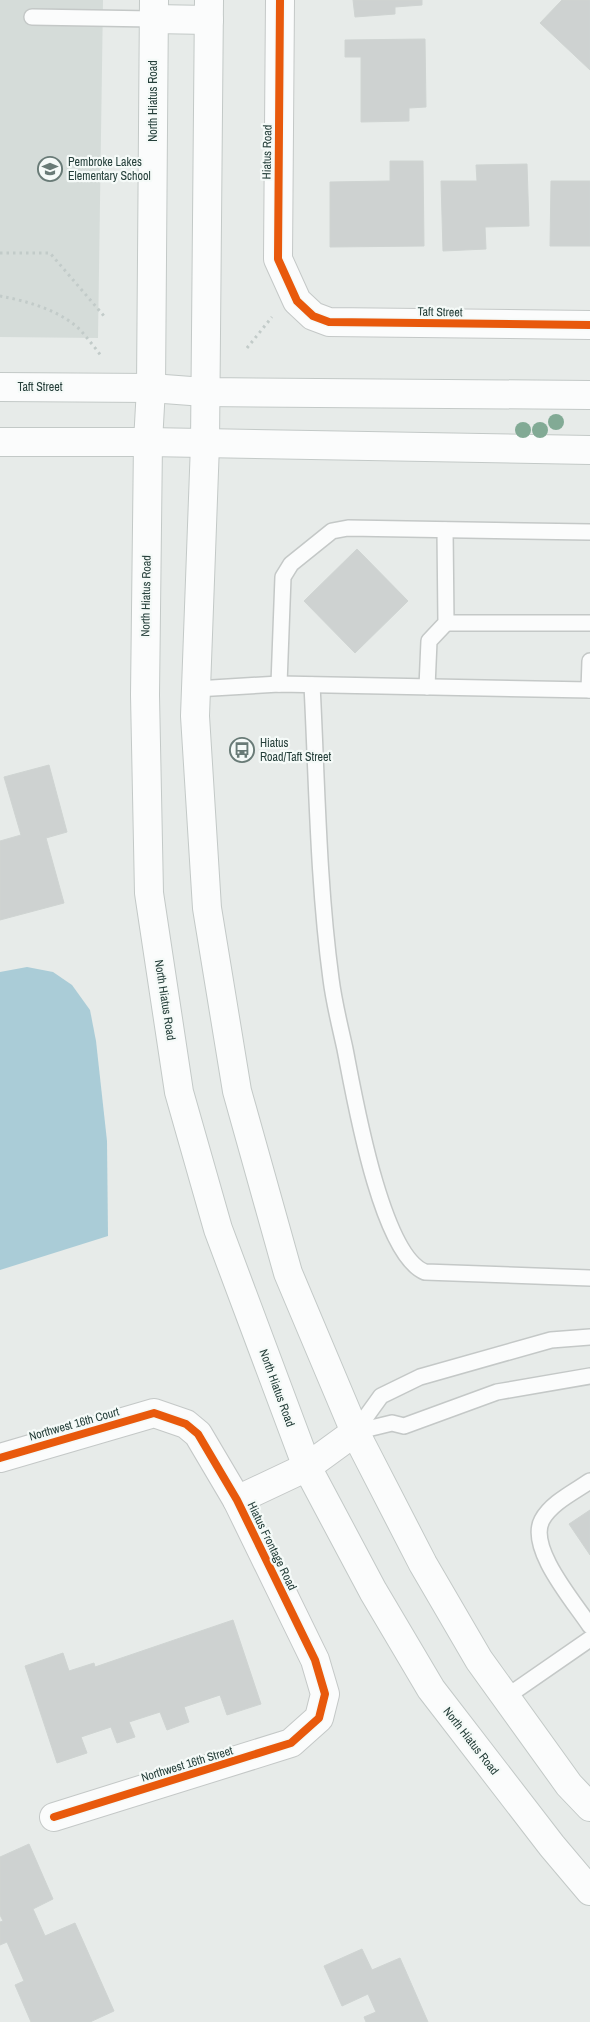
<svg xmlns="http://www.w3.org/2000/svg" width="590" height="2022" font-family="'Archivo Narrow',sans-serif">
	<rect width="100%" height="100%" fill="#e7ebe9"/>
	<path fill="#d5dcd9" d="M0,0H103L98,338L0,337Z"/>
	<path fill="#aaccd7" d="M27,967L53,972L72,985L90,1010L96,1041L107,1141L108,1236L0,1270V972Z"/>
	<g fill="#ced2d1" stroke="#cfd4d2">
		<path d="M353,0H422V5L395,7V14L355,17Z"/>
		<path d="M562,0H590V70L540,23Z"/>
		<path d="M425,39L426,107L409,108V121L361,122V57H345V40Z"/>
		<path d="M390,161H423L424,246L330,247V182L390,181Z"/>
		<path d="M527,164L529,226L485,227L486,249L443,251L441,181H477L476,165Z"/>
		<path d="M551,181H590V246H550Z"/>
		<path d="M357,549L408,601L355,653L304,601Z"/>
		<path d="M49,765L67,832L46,838L64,903L0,920V841L21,835L4,777Z"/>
		<path d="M590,1510V1555L569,1524Z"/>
		<path d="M233,1620L261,1704L227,1715L220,1695L184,1707L189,1722L167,1730L160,1712L129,1722L135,1737L117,1743L111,1727L81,1737L87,1753L57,1763L25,1666L63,1653L69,1671L94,1663L95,1667Z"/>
		<path d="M29,1844L53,1899L33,1909L45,1936L75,1923L114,2011L90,2022H31L15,1985L24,1981L7,1942L0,1945V1922L3,1921L0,1915V1857Z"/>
		<path d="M362,1949L372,1970L400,1958L428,2022H366L364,2017L376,2012L368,1994L342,2006L324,1966Z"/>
	</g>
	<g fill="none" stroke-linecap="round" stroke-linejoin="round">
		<defs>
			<g id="lane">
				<path d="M32,17L153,19"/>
				<path d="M446,623H590"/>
				<path d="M279,684L283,577L291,564L332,531L348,528L590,532"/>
				<path d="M312,685C317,782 318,883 331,979C334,1003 340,1026 345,1049C354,1095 381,1255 425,1272L590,1278"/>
				<path d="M427,687L429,641L446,623L445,530"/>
				<path d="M196,689L279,684L590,690"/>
				<path d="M589,690L590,661"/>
				<path d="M590,1337L551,1340L420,1377L381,1396L355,1432L392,1423L404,1426L497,1392L590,1376"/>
				<path d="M590,1481C574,1492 551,1503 542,1520C527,1548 575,1603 590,1626"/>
				<path d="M506,1697L590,1639"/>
			</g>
			<g id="street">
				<path d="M280,0L278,259L297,301L313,316L329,322L590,325"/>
				<path d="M0,1458L154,1413L186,1424L198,1434L237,1500L315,1660L325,1694L319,1718L291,1743L54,1817"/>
				<path d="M237,1500L307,1467L355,1432"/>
			</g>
			<g id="secondary">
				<path d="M154,0L151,388L148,442L145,695L149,893L179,1092L218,1229L307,1467L373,1591L431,1689L552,1846L590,1891"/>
				<path d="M209,0L205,444L195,716L207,908L237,1091L288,1273L355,1432L423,1564L479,1660L569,1785L590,1807"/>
				<path d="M153,19L209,20"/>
				<path d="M0,387L151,388L204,392L590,395"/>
				<path d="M0,442H148L590,450"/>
			</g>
		</defs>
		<use href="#lane" stroke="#c4c8c7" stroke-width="18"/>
		<use href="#street" stroke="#c4c8c7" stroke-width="30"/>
		<use href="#secondary" stroke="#c3c9c7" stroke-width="30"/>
		<g stroke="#c2cbc9" stroke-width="3" stroke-dasharray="2.5 4" stroke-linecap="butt">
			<path d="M0,253H50L104,316"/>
			<path d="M0,296C27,301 63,311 82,332C89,340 96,349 102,357"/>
			<path d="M247,348L272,317"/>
		</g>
		<use href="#lane" stroke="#fbfcfc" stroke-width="15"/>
		<use href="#street" stroke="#fbfcfc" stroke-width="28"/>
		<use href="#secondary" stroke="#fbfcfc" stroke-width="28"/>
		<defs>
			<g id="cycleway">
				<path d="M280,0L278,259L297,301L313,316L329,322L590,325"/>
				<path d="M0,1458L154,1413L186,1424L198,1434L237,1500L315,1660L325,1694L319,1718L291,1743L54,1817"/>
			</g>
		</defs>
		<use href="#cycleway" stroke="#f5faf8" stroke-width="11"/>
		<use href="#cycleway" stroke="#e8590c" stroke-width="8"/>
	</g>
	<g fill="#82aa95">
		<circle cx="556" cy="422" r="8"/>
		<circle cx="523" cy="430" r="8"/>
		<circle cx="540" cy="430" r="8"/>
	</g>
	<defs>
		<symbol id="school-ring" viewBox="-11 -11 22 22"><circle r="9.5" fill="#f5faf8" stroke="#697b77" stroke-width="1.5"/><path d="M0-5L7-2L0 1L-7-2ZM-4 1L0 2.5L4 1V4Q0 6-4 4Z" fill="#697b77"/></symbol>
		<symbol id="bus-ring" viewBox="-11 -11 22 22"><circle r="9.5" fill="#f5faf8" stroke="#697b77" stroke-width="1.5"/><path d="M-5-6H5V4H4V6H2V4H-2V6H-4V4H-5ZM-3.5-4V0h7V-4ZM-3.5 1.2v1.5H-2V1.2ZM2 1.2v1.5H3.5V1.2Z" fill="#697b77"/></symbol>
	</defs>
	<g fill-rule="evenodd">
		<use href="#school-ring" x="36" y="155" width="28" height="28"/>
		<use href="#bus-ring" x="228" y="736" width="28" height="28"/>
	</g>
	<g text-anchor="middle" stroke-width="4.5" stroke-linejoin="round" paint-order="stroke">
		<g font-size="12" fill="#253f3a" stroke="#f5faf8">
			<text transform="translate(153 101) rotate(-90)" y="4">North Hiatus Road</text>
			<text transform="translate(267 152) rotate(-89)" y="4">Hiatus Road</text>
			<text transform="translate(440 312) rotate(1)" y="4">Taft Street</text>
			<text x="40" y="391">Taft Street</text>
			<text transform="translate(146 596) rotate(-89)" y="4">North Hiatus Road</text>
			<text transform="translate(165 1000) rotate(81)" y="4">North Hiatus Road</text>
			<text transform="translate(277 1388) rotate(70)" y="4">North Hiatus Road</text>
			<text transform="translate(74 1424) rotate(-16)" y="4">Northwest 16th Court</text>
			<text transform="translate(272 1546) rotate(64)" y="4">Hiatus Frontage Road</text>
			<text transform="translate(471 1741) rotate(52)" y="4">North Hiatus Road</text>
			<text transform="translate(187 1764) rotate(-17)" y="4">Northwest 16th Street</text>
		</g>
		<g font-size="12" fill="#253f3a" stroke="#f5faf8" text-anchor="start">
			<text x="68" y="166">Pembroke Lakes<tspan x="68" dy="14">Elementary School</tspan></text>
			<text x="260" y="747">Hiatus<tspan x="260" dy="14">Road/Taft Street</tspan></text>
		</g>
	</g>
</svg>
